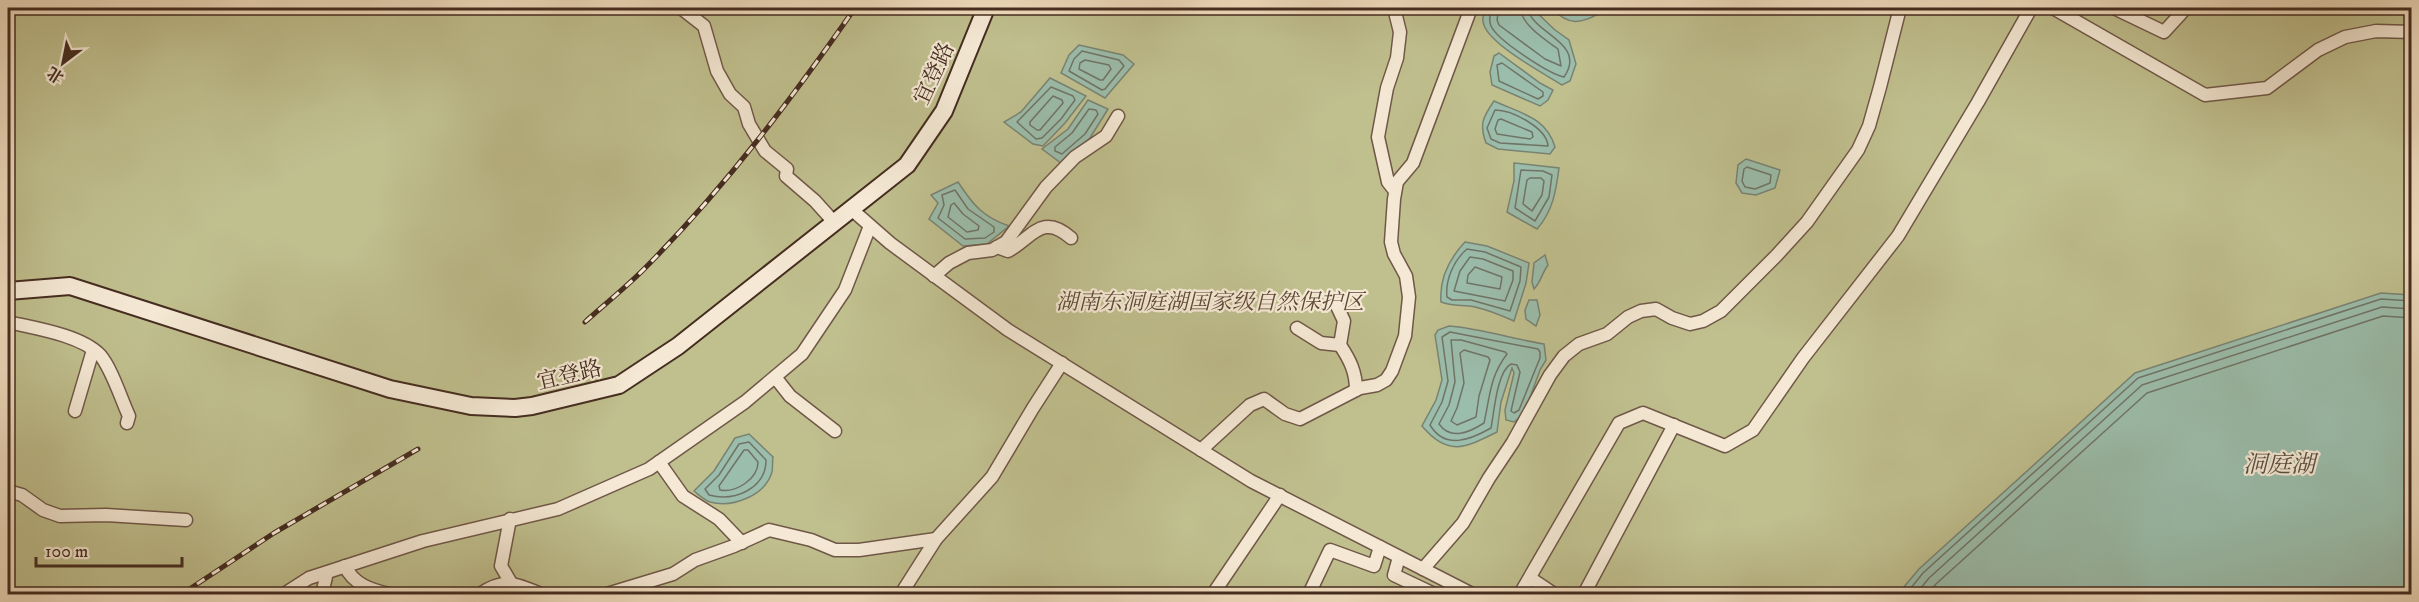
<svg xmlns="http://www.w3.org/2000/svg" width="2419" height="602" font-family="'IM FELL DW Pica','Noto Serif SC',serif">
	<rect width="100%" height="100%" fill="#f0ddbf"/>
	<filter id="stains"><feTurbulence type="fractalNoise" baseFrequency=".00333" numOctaves="4"/><feColorMatrix values="0 0 0 0 .2 0 0 0 0 .09 0 0 0 0 .02 0 0 0 .5 -.17"/></filter>
	<radialGradient id="worn" r=".72"><stop offset=".6" stop-color="#630" stop-opacity="0"/><stop offset="1" stop-color="#630" stop-opacity=".3"/></radialGradient>
	<rect fill="#c0bf8e" stroke="#827657" stroke-width="1.5" x="8" y="8" width="2403" height="586"/>
	<g fill="#9bbdab" stroke="#798373" stroke-width="1.5">
		<path d="M1486,8H1532L1555,30L1569,40L1576,64L1570,81L1562,85C1545,74 1484,42 1483,21C1482,17 1485,11 1486,8Z"/>
		<path d="M1551,8H1611C1584,20 1574,31 1551,8Z"/>
		<path d="M1079,45L1123,55L1134,64L1105,98L1061,73L1069,55Z"/>
		<path d="M1499,53L1540,83L1553,90L1548,100L1540,106L1492,85L1490,72L1494,56Z"/>
		<path d="M1050,78L1086,96L1065,123L1043,146L1033,144L1004,122L1021,112Z"/>
		<path d="M1088,100L1108,109L1090,138L1061,163L1042,149L1068,129Z"/>
		<path d="M1494,101C1520,113 1546,117 1555,147L1550,154L1498,149L1486,143C1479,124 1483,117 1494,101Z"/>
		<path d="M1746,159L1780,170L1775,188L1756,195L1742,193L1736,183L1738,165Z"/>
		<path d="M1514,163L1559,168C1556,191 1553,211 1537,229L1507,212L1514,181Z"/>
		<path d="M958,182C973,205 983,217 1009,226L987,244L963,246L929,219L938,203L931,195Z"/>
		<path d="M1465,242L1487,246L1529,263L1526,283L1514,321C1500,315 1485,308 1469,306C1458,305 1451,306 1441,302C1439,278 1449,259 1465,242Z"/>
		<path d="M1545,255L1548,265C1542,273 1541,282 1534,289L1532,282L1534,263Z"/>
		<path d="M2381,293L2411,295V594H1898L1919,569L2135,373Z"/>
		<path d="M1529,300H1537L1540,315L1536,326L1526,319L1525,310Z"/>
		<path d="M1449,326C1479,328 1513,339 1544,344L1546,360L1540,370L1524,414L1514,422L1506,420L1505,410L1514,373L1512,368L1501,402L1497,432C1465,448 1448,457 1422,426L1436,400L1442,380L1435,335L1438,330Z"/>
		<path d="M749,434L773,457C772,462 773,467 772,472C765,496 732,508 710,502C704,500 699,495 694,491L714,471L735,438Z"/>
	</g>
	<g fill="none" stroke-linecap="round" stroke-linejoin="round">
		<g stroke="#707466" stroke-width="1.5">
			<path d="M1491,8C1491,14 1488,20 1491,26C1497,40 1549,74 1564,77C1588,42 1531,34 1528,8"/>
			<path d="M1499,8L1497,20L1499,25L1545,59L1561,66L1558,49C1544,39 1522,25 1520,8"/>
			<path d="M1082,51L1119,60L1124,66L1105,89L1102,90L1069,71L1074,59Z"/>
			<path d="M1085,60L1109,65L1111,69L1103,80H1100L1079,69L1080,63Z"/>
			<path d="M1502,63L1543,92V96L1538,99L1499,81L1497,65Z"/>
			<path d="M1051,87L1073,96L1075,100L1061,119L1042,138L1036,139L1017,122Z"/>
			<path d="M1053,96L1062,100L1063,103L1040,130H1037L1030,125V122Z"/>
			<path d="M1089,109L1096,110L1098,114L1085,134L1062,154L1055,151V147L1072,133Z"/>
			<path d="M1495,110C1512,110 1547,128 1548,146L1500,143L1491,139L1487,128Z"/>
			<path d="M1501,119L1532,132L1533,137L1530,139L1497,134L1495,129L1498,120Z"/>
			<path d="M1747,167L1771,175L1770,183L1755,189L1745,187L1742,181L1744,169Z"/>
			<path d="M1521,170L1543,171L1552,175L1549,197L1535,221L1515,208Z"/>
			<path d="M1530,178H1541L1544,181L1542,195L1532,211L1523,204L1527,180Z"/>
			<path d="M955,190L968,209L994,227V232L985,238L965,239L938,218L944,205L942,195Z"/>
			<path d="M954,203L963,214L979,226L978,230L967,232L948,217L951,205Z"/>
			<path d="M1467,249L1485,252L1521,267L1520,281L1510,311L1471,300H1452L1447,297C1445,280 1454,260 1467,249Z"/>
			<path d="M1470,257L1483,259L1513,271V280L1505,301L1454,291L1460,271Z"/>
			<path d="M1475,267L1502,277L1500,289L1467,283L1468,275Z"/>
			<path d="M1450,332L1538,349L1540,352V358L1519,410L1514,413L1511,411L1520,372L1517,365L1511,364C1497,371 1494,413 1491,428C1470,440 1445,450 1430,425L1442,402L1448,381L1442,337Z"/>
			<path d="M1451,340H1461L1505,352L1507,354C1490,376 1490,396 1484,423C1470,432 1451,441 1439,424L1449,405L1455,382Z"/>
			<path d="M1464,350L1488,357L1490,360L1479,396L1476,417L1457,425L1451,421L1457,408L1464,383L1460,353Z"/>
			<path d="M749,442L766,460C766,489 734,502 709,495L705,489L719,475L739,444Z"/>
			<path d="M744,450H748L758,462C758,479 736,493 720,490L719,486Z"/>
			<path d="M1906,594L1923,573L2138,378L2381,299L2412,301"/>
			<path d="M1916,594L1929,578L2142,385L2382,307L2412,309"/>
			<path d="M1927,594L1936,584L2147,393L2383,316L2412,318"/>
		</g>
		<defs>
			<g id="street">
				<path d="M681,8L704,26L717,71L730,94L744,107L749,124L765,151L787,169L786,176L815,201L833,221"/>
				<path d="M1394,8L1400,32L1397,58L1387,88L1378,137L1388,182L1395,191"/>
				<path d="M2053,8L2205,95L2267,88L2318,50L2345,37L2376,31L2412,32"/>
				<path d="M2114,8L2164,32L2186,8"/>
				<path d="M850,208L890,243L1008,330L1082,376L1251,481L1472,594"/>
				<path d="M997,247L1008,251C1032,238 1042,212 1071,238"/>
				<path d="M934,276L949,263L968,253L992,250L1006,242L1046,187L1075,157L1106,136L1118,116"/>
				<path d="M1337,306L1344,321L1340,345C1350,360 1356,372 1356,390"/>
				<path d="M8,322C34,328 81,335 100,355C112,369 121,399 129,416L127,423"/>
				<path d="M1297,328L1321,343L1340,345"/>
				<path d="M775,377L790,396L835,431"/>
				<path d="M75,411L93,350"/>
				<path d="M1201,450L1250,405L1264,399L1285,414L1300,419L1360,388L1377,385L1386,380L1392,371L1405,336L1409,297L1406,276L1394,254L1391,242L1394,199L1397,182L1413,163L1471,8"/>
				<path d="M659,462L683,496L719,519L742,543"/>
				<path d="M8,491L22,495L43,510L60,516L106,515L186,520"/>
				<path d="M510,519L501,566L514,588L522,594"/>
				<path d="M1399,557L1394,575L1434,594"/>
				<path d="M345,566C353,584 371,590 389,594"/>
				<path d="M1423,569L1463,523L1489,478L1513,442L1550,375L1564,356L1579,344L1607,334L1628,317L1641,311L1656,309L1672,318L1690,324L1703,321L1721,311L1776,256L1807,222L1858,150L1869,126L1880,87L1900,8"/>
				<path d="M1530,578L1554,594"/>
				<path d="M284,594L309,578L423,541L558,509L649,469L745,402L802,354L845,290L870,226"/>
				<path d="M322,594L326,577"/>
				<path d="M480,594C505,577 515,584 541,594"/>
				<path d="M607,594L673,574L695,560L734,546L769,530L811,540L835,550H859L936,539"/>
				<path d="M901,594L936,539L992,477L1033,408L1062,363"/>
				<path d="M1213,594L1280,495"/>
				<path d="M1309,594L1330,550L1374,566L1380,547"/>
				<path d="M1520,594L1619,423L1643,413L1725,446L1753,430L1803,358L1898,236L1978,102L2031,8"/>
				<path d="M1584,594L1674,425"/>
			</g>
			<path id="secondary" d="M8,291L70,286L390,389L471,406L515,408L532,406L619,385L678,346L907,165L944,111L986,8"/>
		</defs>
		<use href="#street" stroke="#705848" stroke-width="15"/>
		<use href="#secondary" stroke="#452c20" stroke-width="20"/>
		<use href="#street" stroke="#f5e9d5" stroke-width="12"/>
		<use href="#secondary" stroke="#f5e9d5" stroke-width="16"/>
		<defs>
			<g id="rail">
				<path d="M585,322C606,303 629,285 649,264C726,186 793,97 855,8"/>
				<path d="M182,594L274,533L418,449"/>
			</g>
		</defs>
		<use href="#rail" stroke="#452c20" stroke-width="5"/>
		<use href="#rail" stroke="#f5e9d5" stroke-width="3" stroke-dasharray="9" stroke-linecap="butt"/>
	</g>
	<g text-anchor="middle" stroke-width="4.5" stroke-linejoin="round" paint-order="stroke">
		<g font-size="22" fill="#452c20" stroke="#f5e9d5">
			<text transform="translate(933 73) rotate(-65)" y="8">宜登路</text>
			<text transform="translate(569 374) rotate(-13)" y="8">宜登路</text>
		</g>
		<g font-size="22" font-style="italic" fill="#5e4936" stroke="#f5e9d5">
			<text x="1210" y="309">湖南东洞庭湖国家级自然保护区</text>
		</g>
		<g font-size="24" font-style="italic" fill="#5a5043" stroke="#f5e9d5">
			<text x="2279" y="472">洞庭湖</text>
		</g>
	</g>
	<rect width="2419" height="602" fill="none" stroke="#f0ddbf" stroke-width="30"/>
	<rect x="9" y="9" width="2401" height="584" fill="none" stroke="#452c20" stroke-width="3"/>
	<rect x="15" y="15" width="2389" height="572" fill="none" stroke="#452c20" stroke-width="1.5"/>
	<g transform="translate(63 63) rotate(212)" stroke="#f5e9d5" stroke-width="4.5" paint-order="stroke">
	<path d="M0-4.5L10 22L0 15L-10 22Z" fill="#452c20"/>
	<text y="-9" font-size="16" font-weight="bold" text-anchor="middle" fill="#452c20">北</text>
	</g>
	<path d="M36 557v9h146v-9" fill="none" stroke="#452c20" stroke-width="3"/>
	<text x="45" y="557" font-size="18" fill="#452c20" stroke="#f5e9d5" stroke-width="4.5" paint-order="stroke">100 m</text>
	<rect width="100%" height="100%" filter="url(#stains)"/>
	<rect width="100%" height="100%" fill="url(#worn)"/>
</svg>
